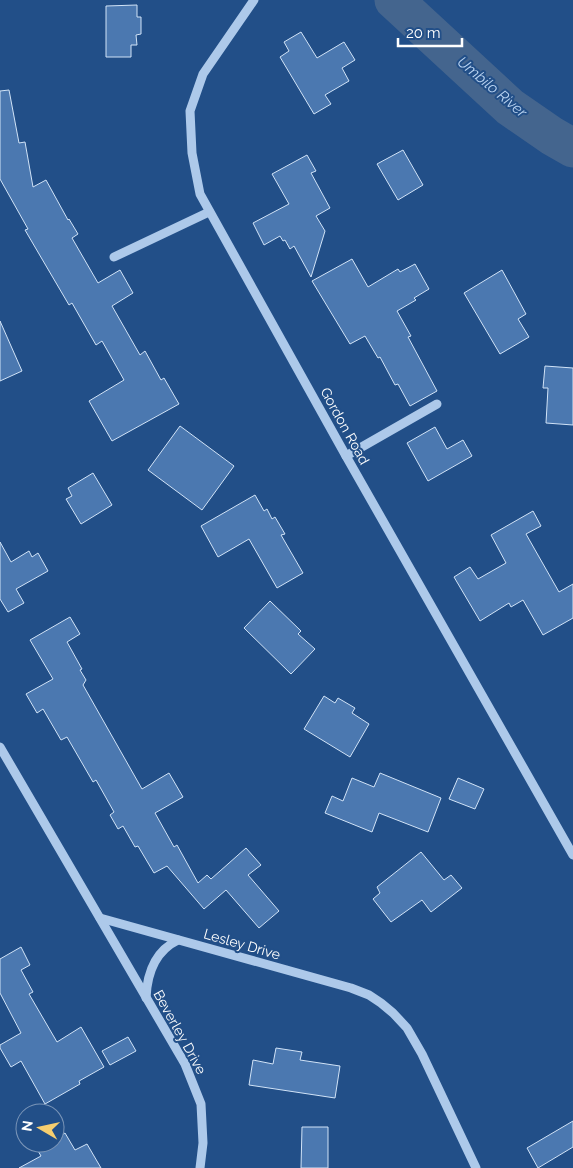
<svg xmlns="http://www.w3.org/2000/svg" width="573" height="1168" font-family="Raleway,sans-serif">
	<rect width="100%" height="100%" fill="#224f88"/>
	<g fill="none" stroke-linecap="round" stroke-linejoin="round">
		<path stroke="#44658e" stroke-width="39" d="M394,0L510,107L552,136L573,148"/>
	</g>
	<g fill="#4b78b0" stroke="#d1e3f7">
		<path d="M137,5V17H141V34L136,35L137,45H131V57H106V6Z"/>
		<path d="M301,32L317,58L344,42L355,60L342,68L349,81L325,95L331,104L314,114L280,57L289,51L284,42Z"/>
		<path d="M9,90L19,143L25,142L33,187L46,180L68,220L69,219L78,234L72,238L98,283L120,270L133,293L112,306L140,355L145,351L161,380L164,378L179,404L112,441L89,401L124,380L102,341L96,345L72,303L69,305L25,230L28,229L0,179V91Z"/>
		<path d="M403,150L423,185L398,200L377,164Z"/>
		<path d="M307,155L316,171L311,173L330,208L316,216L325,231L311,277L294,246L290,249L285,240L283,241L280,236L264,245L253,223L289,204L272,174Z"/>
		<path d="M352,259L368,287L398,269L400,272L415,264L429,289L414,298L416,300L397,311L411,336L408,337L437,391L410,406L398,384L395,385L380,357L378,358L365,336L350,344L312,281Z"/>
		<path d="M502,270L526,314L518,319L529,337L500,354L464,293Z"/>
		<path d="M0,321L22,371L0,381Z"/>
		<path d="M545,366L573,368V425L546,423L548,388H543Z"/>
		<path d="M180,426L234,466L202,510L148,470Z"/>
		<path d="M435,427L447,449L463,440L472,456L428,481L407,443Z"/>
		<path d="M93,473L112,505L81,524L66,499L72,496L68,488Z"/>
		<path d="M255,495L264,511L267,509L272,519L275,517L285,534L281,535L303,573L277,588L249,539L218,557L201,526Z"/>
		<path d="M533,511L541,526L526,534L559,592L573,584V618L543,635L523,600L511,607L509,603L480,621L454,577L470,567L478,579L506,563L491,535Z"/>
		<path d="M0,542L11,562L29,551L32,557L38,553L48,571L16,589L24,603L8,612L0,599Z"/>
		<path d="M270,601L301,631L298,634L315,649L291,674L244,628Z"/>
		<path d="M70,617L80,634L67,642L82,669L80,670L86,680L83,685L142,789L169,773L183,797L155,813L174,847L177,845L198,883L207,875L211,879L246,848L261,865L248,875L279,911L259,928L226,890L204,909L167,866L154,873L138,846L135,847L123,826L118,829L110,815L114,812L96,780L93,782L67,737L61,740L43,709L37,713L26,694L53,679L30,640Z"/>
		<path d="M324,696L335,703L338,698L355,708L352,713L369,724L350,757L304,729Z"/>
		<path d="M380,773L441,798L428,832L379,813L372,832L325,813L332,796L343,801L352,778L374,787Z"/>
		<path d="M458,778L484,789L475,809L449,799Z"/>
		<path d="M421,852L444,880L451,875L462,888L431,912L422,900L391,922L373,899L380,893L377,887Z"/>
		<path d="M21,947L30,965L21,970L33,992L29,994L57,1042L81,1027L104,1067L79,1081L80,1084L45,1104L21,1061L11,1067L0,1048V1045L21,1033L0,993V959Z"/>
		<path d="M128,1037L136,1051L110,1065L102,1051Z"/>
		<path d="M276,1048L302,1052L300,1060L340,1066L335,1098L249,1085L253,1060L273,1064Z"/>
		<path d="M573,1121V1147L538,1168L527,1148Z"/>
		<path d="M302,1127H328V1168H301Z"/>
		<path d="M65,1133L75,1150L87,1144L101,1168H19L41,1156L37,1149L47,1143H55V1139Z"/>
	</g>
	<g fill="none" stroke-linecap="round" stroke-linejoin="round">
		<g stroke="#adc9ea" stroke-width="9">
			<path d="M254,0L203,74L190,111L192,153L200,194L346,456L573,855"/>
			<path d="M114,257L209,212"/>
			<path d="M346,456L437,404"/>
			<path d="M0,747L185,1064L201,1104L203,1143L200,1168"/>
			<path d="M100,918L351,988L369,995L381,1003L393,1013L407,1028L422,1054L476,1168"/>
			<path d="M146,998C147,974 155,951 178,940"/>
		</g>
	</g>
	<g text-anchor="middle" stroke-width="4" stroke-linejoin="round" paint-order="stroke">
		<g font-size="14" fill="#fff" stroke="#224f88">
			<text transform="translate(345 426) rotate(61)" y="5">Gordon Road</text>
			<text transform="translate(242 944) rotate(16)" y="5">Lesley Drive</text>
			<text transform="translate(180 1032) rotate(61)" y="5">Beverley Drive</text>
		</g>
		<g font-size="15" font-style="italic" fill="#b9d3f1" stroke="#224f88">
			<text transform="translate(492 87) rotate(40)" y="5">Umbilo River</text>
		</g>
	</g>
	<g transform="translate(40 1128) rotate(279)"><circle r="24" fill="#224f88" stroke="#7a95b8"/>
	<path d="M0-4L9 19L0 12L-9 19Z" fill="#f6ce6f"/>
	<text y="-8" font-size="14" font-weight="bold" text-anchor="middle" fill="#ffffff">N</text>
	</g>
	<path d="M398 38v8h64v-8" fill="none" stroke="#ffffff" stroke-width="2.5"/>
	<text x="406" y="38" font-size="15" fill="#ffffff" stroke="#224f88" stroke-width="4" paint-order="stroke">20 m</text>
</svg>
